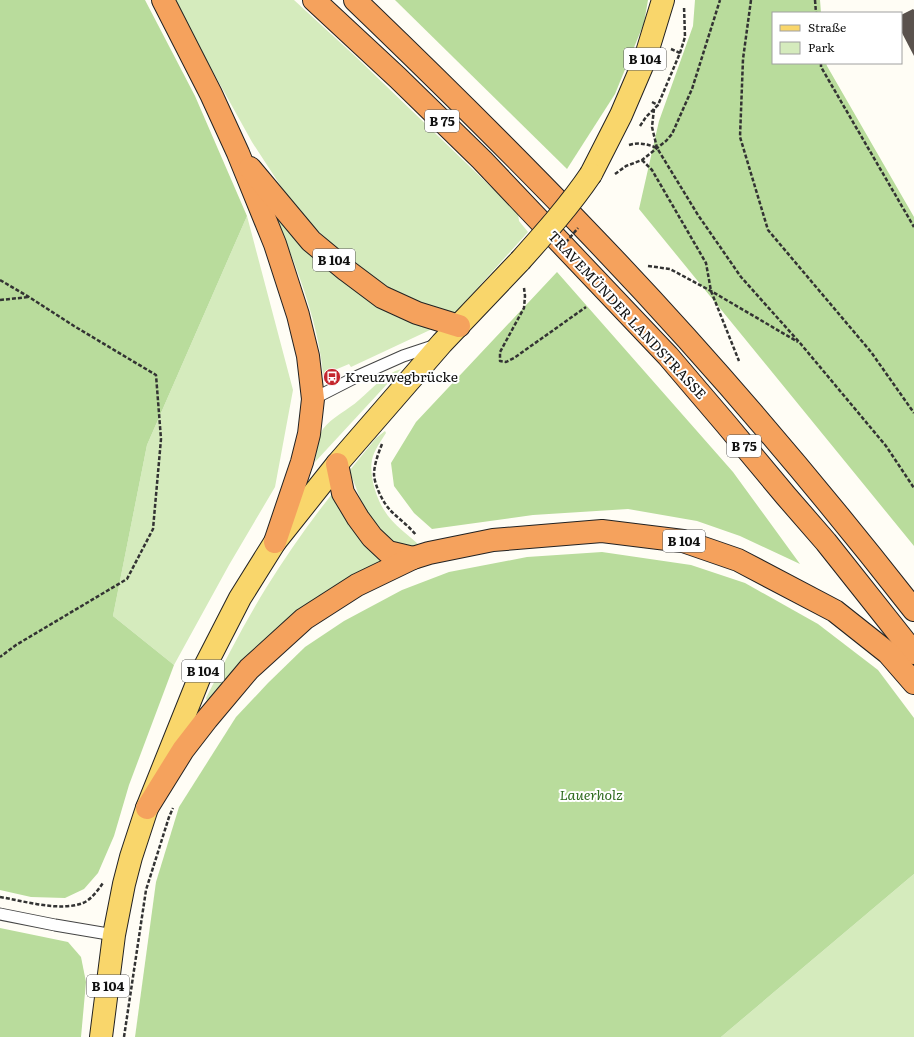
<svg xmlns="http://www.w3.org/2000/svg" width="914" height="1037" font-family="Literata,serif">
	<rect width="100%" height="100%" fill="#fffdf5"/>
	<g fill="#d5ebbd">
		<path d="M174,0H294L356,57L518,213L519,221L528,232L454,314L433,309L382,284L332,244L310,223L282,188L252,142L212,70Z"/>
		<path d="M272,208L433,327L430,330L351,367L349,364L323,375C320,338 308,300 295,265C288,246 279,227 272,208Z"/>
		<path d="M247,216L293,390L275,487L229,565L174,665L113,616L147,445Z"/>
		<path d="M401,369L315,462C317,452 318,436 323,429C332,417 348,410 359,400C372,389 384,374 401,369Z"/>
		<path d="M385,431L386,433C381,441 374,450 372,460C369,474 376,498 384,510C393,525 409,535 421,547H399C377,527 365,514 355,485C353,480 351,476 350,470L376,438Z"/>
		<path d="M336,489L387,561L284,623L261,643L241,662L207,701L206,698C225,661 244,624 266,588C287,554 311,520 336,489Z"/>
		<path d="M914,874V1037H721Z"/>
	</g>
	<g fill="#b9dc9c">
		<path d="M0,0H145L195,96L247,216L147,445L113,616L174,665L129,785L114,836L98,873L84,889L65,898L31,897L0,890Z"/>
		<path d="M395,0H648L644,23L615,94L567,169Z"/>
		<path d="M695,0H820L821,13H773V63H826L827,66L914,217V546L639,209L659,121L693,26Z"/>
		<path d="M557,272L733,472L800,564L740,536L697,521L628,509L533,515L432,529L414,513L394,486L391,463L416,422Z"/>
		<path d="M602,552L691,565L745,583L818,624L878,670L914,718V874L721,1037H135L156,882L179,807L236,717L268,683L305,647L344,621L402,590L449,572L527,557Z"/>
		<path d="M0,928L68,942L81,957L86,982L81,1037H0Z"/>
	</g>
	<path fill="#5a524d" d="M913,9L914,10V56L901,31V15Z"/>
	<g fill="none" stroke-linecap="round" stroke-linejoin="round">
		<defs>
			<g id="lane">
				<path d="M313,399L358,376L403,356L436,345"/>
				<path d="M0,914L55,925L114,935"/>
			</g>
			<g id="primary">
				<path d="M591,174L621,115L645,59L663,0"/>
				<path d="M101,1037L114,935L124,884L131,857L147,808L200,676L240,598L275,542L337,464L442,343L520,261"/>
			</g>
			<g id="highway">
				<path d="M163,0L211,94L238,153L275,244L298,315L308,356L313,399L309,434L302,462L275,542"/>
				<path d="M314,0L398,78L482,160L668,356L726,424L786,496L826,542L914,653"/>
				<path d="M355,0C432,74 508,149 582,226C700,348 810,477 914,610"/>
				<path d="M250,168L311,241L346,270L382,297L417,313L459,326"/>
				<path d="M337,464L343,493L358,518L372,537L388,552L413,558"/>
				<path d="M147,808L183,750L207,719L249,669L304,619L357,585L413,558L429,553L493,540L602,531L683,541L738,560L835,611L888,653L914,683"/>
			</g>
		</defs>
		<use href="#lane" stroke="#444" stroke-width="13"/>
		<use href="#primary" stroke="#222" stroke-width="24"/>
		<use href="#highway" stroke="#222" stroke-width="24"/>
		<g stroke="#333" stroke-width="2.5" stroke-dasharray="4 2" stroke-linecap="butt">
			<path d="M751,0L743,59L740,137L768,230L871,352L914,413"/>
			<path d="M815,0L816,13"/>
			<path d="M671,49L680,53"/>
			<path d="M821,63V67L914,227"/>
			<path d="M652,102L658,105"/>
			<path d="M654,109L652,127L657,148L698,215L741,277L800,343L886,446L914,488"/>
			<path d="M640,126L646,117L658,105L680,53L685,37L684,6"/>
			<path d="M629,145C639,142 647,144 657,148"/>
			<path d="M642,160L652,170L706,263L711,291L739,361"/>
			<path d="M615,174L626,166L642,160L666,141L672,134L692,89L720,0"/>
			<path d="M648,266L670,269L711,291L798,342"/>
			<path d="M0,280L29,297L74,326L156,375L161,439L153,529L127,579L16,645L0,657"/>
			<path d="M524,288L525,296L524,308L500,352V361L506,362L514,358L586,307"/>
			<path d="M0,300L29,297"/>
			<path d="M382,444C378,454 374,465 374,475C375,486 383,503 391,511C399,519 409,526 416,535"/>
			<path d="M0,897C24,901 60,912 83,903C92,899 98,890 103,883"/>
			<path d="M124,1037L146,890L169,817L173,808"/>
		</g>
		<use href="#lane" stroke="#fff" stroke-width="11"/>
		<use href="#primary" stroke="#f9d66b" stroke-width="22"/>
		<use href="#highway" stroke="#f5a25d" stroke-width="22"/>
		<defs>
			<path id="primary-bridge" d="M520,261C545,233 570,205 591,174"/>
		</defs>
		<use href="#primary-bridge" stroke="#222" stroke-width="24" stroke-linecap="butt"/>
		<path stroke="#333" stroke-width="2.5" stroke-dasharray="4 2" stroke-linecap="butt" d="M562,247L578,228"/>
		<use href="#primary-bridge" stroke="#f9d66b" stroke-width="22"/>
	</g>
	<defs>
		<symbol id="bus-disc" viewBox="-11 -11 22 22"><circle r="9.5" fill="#c4262e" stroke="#fff"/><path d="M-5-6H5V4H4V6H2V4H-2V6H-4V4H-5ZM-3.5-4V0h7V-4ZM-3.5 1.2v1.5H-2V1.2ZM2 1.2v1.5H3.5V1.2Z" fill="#fff"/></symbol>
	</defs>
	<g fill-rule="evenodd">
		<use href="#bus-disc" x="322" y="367" width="20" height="20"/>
	</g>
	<g text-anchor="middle" stroke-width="4" stroke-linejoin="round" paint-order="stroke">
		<g fill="#fff" stroke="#585858" stroke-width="1">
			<rect x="624" y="48" width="42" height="22" rx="3"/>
			<rect x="425" y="110" width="34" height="22" rx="3"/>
			<rect x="313" y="249" width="42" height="22" rx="3"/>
			<rect x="727" y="435" width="34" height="22" rx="3"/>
			<rect x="663" y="530" width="42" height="22" rx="3"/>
			<rect x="182" y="660" width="42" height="22" rx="3"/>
			<rect x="87" y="975" width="42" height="22" rx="3"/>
		</g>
		<g font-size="13" font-weight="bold" fill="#111">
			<text x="645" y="64">B 104</text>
			<text x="442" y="126">B 75</text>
			<text x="334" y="265">B 104</text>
			<text x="744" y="451">B 75</text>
			<text x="684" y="546">B 104</text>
			<text x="203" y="676">B 104</text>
			<text x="108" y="991">B 104</text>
		</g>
		<g font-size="14" fill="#111" stroke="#fff">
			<text transform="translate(627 315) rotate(47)" y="5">TRAVEMÜNDER LANDSTRASSE</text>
		</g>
		<g font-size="14" fill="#111" stroke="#fff" text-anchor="start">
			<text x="345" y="382">Kreuzwegbrücke</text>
		</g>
		<g font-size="14" font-style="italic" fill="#2f6b1f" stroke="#fff">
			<text x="591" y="800">Lauerholz</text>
		</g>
	</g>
	<rect x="772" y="12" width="130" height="52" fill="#ffffff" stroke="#a0a0a0"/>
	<rect x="780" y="25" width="20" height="6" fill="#f9d66b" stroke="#a0a0a0"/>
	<text x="808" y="32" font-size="12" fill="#111111">Straße</text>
	<rect x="780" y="42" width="20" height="12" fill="#d5ebbd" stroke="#a0a0a0"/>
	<text x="808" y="52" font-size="12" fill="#111111">Park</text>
</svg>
